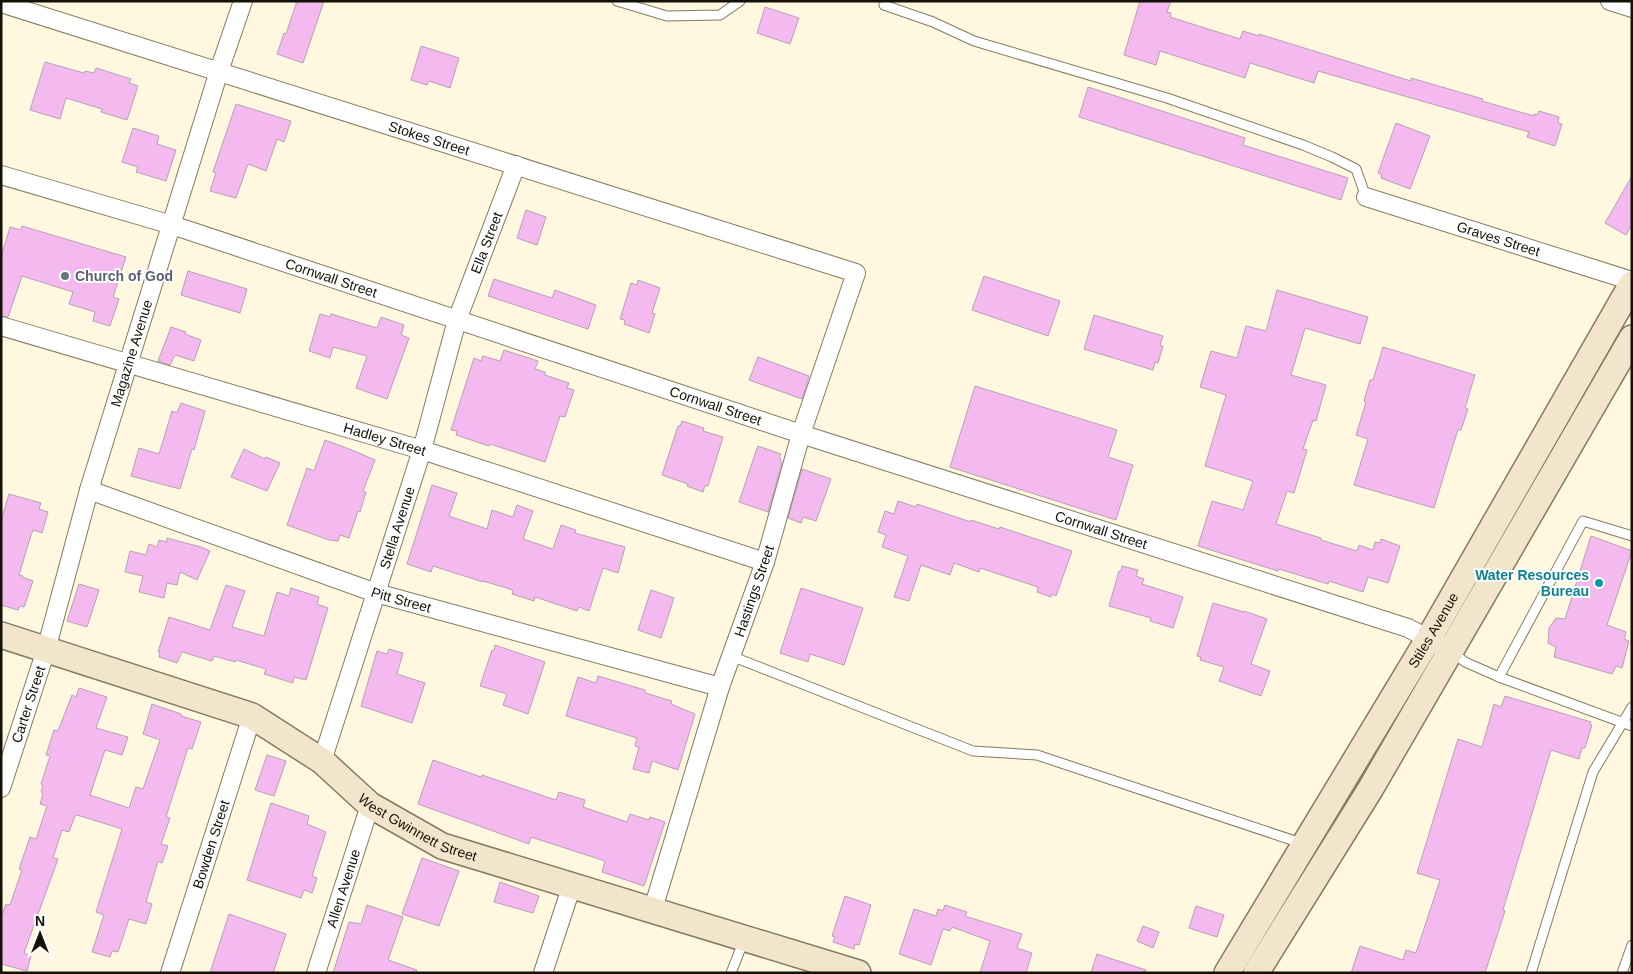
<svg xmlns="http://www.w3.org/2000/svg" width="1633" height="974" font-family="Helvetica,sans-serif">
	<rect width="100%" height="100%" fill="#fff7df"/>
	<g fill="#f4baef" stroke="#b8a0b5">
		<path d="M297,1H324L303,63L277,54L284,33L286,34Z"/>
		<path d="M1140,1H1171L1167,12L1171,13L1170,17L1240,39L1243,31L1259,36V34L1411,81V78L1483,99L1482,101L1534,116V114L1537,115L1539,111L1559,117L1558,123L1562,124L1555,146L1527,137L1529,132L1318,71L1314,83L1250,63L1245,78L1160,51L1156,65L1124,55Z"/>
		<path d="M765,7L799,18L790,44L757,33Z"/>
		<path d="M421,46L459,58L450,88L429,81L427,85L411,80Z"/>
		<path d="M45,62L84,73L85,71L94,73L96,68L131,79L129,83L138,86L127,120L101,112L102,109L66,98L60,119L30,110Z"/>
		<path d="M1088,87L1245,138L1243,145L1348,178L1341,200L1079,117Z"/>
		<path d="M236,104L291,121L284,142L277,139L266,171L248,164L236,198L210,191L216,173L213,172Z"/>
		<path d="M1396,123L1430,136L1410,189L1381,178L1382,175L1378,173Z"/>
		<path d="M133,128L159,136L157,144L176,150L166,181L136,172L138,167L122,162Z"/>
		<path d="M1632,176V224L1626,235L1605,223Z"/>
		<path d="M526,210L546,217L537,245L517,238Z"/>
		<path d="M22,226L126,257L113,297L119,299L110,326L93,321L95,312L69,304L73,292L22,276L8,317L1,316V257L10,227L21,230Z"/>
		<path d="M188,271L247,289L240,313L181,295Z"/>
		<path d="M984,276L1060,301L1048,336L972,310Z"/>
		<path d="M494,279L552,298L555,290L596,305L588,329L488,296Z"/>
		<path d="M638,280L660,288L652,313L655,314L649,333L624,324L625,320L620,319L631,283L637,285Z"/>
		<path d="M1277,290L1368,317L1360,344L1305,328L1291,375L1326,385L1316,421L1313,420L1303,449L1307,450L1294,493L1287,491L1276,524L1321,538V540L1357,551L1359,545L1373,550L1375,542L1380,543L1381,539L1400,546L1388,583L1368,577L1363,592L1329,581L1328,584L1279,569L1278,571L1198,546L1212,501L1243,510L1253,481L1205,466L1226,395L1200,387L1211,351L1237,358L1246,326L1266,331Z"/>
		<path d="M320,314L330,317L331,314L377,328L381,317L404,325L401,335L409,338L387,399L356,388L367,356L333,347L330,358L309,351Z"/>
		<path d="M1094,315L1163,336L1160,345L1163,346L1158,363L1155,362L1153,370L1084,349Z"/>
		<path d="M171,327L186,332L185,334L201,340L194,361L175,355L170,365L158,361Z"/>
		<path d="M1383,347L1475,375L1465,408L1468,409L1461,430H1458L1453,445L1434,508L1354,485L1368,439L1356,435L1366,402L1364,401L1370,380H1373Z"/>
		<path d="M504,350L538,361L535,369L545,372V375L569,383L567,388L574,390L565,417L560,416L545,462L490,444L489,446L456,435L457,431L451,430L474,358L481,361L483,356L500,361Z"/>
		<path d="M758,357L809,376L802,399L749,380Z"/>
		<path d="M975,386L1117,430L1108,457L1133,465L1116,520L950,467Z"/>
		<path d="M181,403L205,411L194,450L192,449L180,489L131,476L139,448L159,454L172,411L177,413Z"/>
		<path d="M682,421L704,428L703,431L723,437L708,486L705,485L703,492L687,486L688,484L662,475L678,426H680Z"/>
		<path d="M325,440L352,450L375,460L363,491L366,492L360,512L358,511L349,538L340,535L338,541L329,540L287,525L307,468L314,471Z"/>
		<path d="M758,446L781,454L779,458L781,459L780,461L782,462L768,512L739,502L756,451Z"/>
		<path d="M244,449L265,459L266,457L280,463L267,491L231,477Z"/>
		<path d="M802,469L831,479L816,521L803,517L801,523L788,518Z"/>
		<path d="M432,485L457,493L449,516L487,529L492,510L513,517L517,505L533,511L523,539L553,549L561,525L576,530L575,533L625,547L618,573L603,568L589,611L579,607L577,611L535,597L534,601L512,594L513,590L483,581V582L433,566L431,572L407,564Z"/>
		<path d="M9,494L41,503L39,509L48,512L42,533L33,530L31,535L19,575L23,576L22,577L33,581L24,607L20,606L18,610L1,605V521Z"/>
		<path d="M898,501L916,507L917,504L971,522V520L999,529L1000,527L1072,551L1056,596L1052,594L1051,597L1037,592L1038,587L980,568L979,572L954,563L950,575L921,565L909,601L894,597L908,556L882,547L886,535L878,532L885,511L894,514Z"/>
		<path d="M1591,536L1632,551L1607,625L1626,632L1624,639L1629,641L1622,668L1616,666L1612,674L1554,657L1556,647L1548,643L1549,628L1556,618L1565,619Z"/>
		<path d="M167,538L201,547L210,551L197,580L180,572L177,585L167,583L164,598L139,592L143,576L125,572L130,551L146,555L149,544L157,547L159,540L167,542Z"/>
		<path d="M1122,566L1138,570L1136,576L1144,579L1142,584L1183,597L1173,628L1150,621L1151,618L1109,606L1119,571H1121Z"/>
		<path d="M79,584L99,590L87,627L67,621Z"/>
		<path d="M226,585L245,591L232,627L264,636L277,592L289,596L291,588L319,597L317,604L328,608L306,680L294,677L293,683L264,674L266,669L236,660L235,662L214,656L212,661L182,652L177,663L159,657L160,652H158L169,617L210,630Z"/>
		<path d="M801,588L863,608L844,665L810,654L808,662L780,653Z"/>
		<path d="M651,590L674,598L661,638L638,630Z"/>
		<path d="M1213,603L1244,612V611L1267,619L1251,664L1270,671L1261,696L1219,681L1224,667L1200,660L1201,657L1197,656Z"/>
		<path d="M495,645L545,662L528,714L503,705L507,694L480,686L492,650L494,651Z"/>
		<path d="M389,649L403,653L397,674L425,683L412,723L361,706L377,651L387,654Z"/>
		<path d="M598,676L645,690V693L672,701L671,704L695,714L678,770L652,761L649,773L633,769L639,747L635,746L637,738L566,716L578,677L596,683Z"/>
		<path d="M79,688L107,697L96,728L128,737L122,755L105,750L90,795L129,808L136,787L143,789L160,740L143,734L152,704L181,714V716L201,722L192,749L188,748L166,817L170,818L161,844L168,846L162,863L158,861L146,902L152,904L146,924L129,919L118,952L112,951L110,957L92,952L104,915L96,912L122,829L77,815L75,816L69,832L62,830L53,858L58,859L24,953L31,956L27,971L1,964V917L6,904L10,905L22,870L19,869L30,837L36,839L47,806L40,804L43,794L41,792L43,785L41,784L50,756L46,755L54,730L58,731L72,695L76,697Z"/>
		<path d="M1505,696L1591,722L1590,725H1592L1585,748H1582L1579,759L1551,750L1503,910L1505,911L1485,973H1351L1360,946L1403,960L1406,950L1416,953L1440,880L1417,873L1458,739L1482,747L1494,704L1501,707Z"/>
		<path d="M267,755L286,761L274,796L255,790Z"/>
		<path d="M433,760L481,777L482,775L556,800L559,792L585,800L583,807L627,822L630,814L649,820L650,817L665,822L644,886L602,872L605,861L531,837L529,844L418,804Z"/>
		<path d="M271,803L309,816L307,824L326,832L312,876L317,878L312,893L304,890L301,898L247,880Z"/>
		<path d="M422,858L459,871L439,926L402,914Z"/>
		<path d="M500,882L539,896L533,913L494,902Z"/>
		<path d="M845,896L871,905L859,945L855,944L854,949L833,942L835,937L832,936Z"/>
		<path d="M367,905L403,917L388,960L417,970L416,973H333L349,922L361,924Z"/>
		<path d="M945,905L967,912L965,916L1022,934L1017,948L1032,953L1026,973H980L990,941L952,927L950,931L943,929L931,965L899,954L914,909L936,916L938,909L943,911Z"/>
		<path d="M1196,906L1224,915L1217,937L1189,928Z"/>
		<path d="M229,914L286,934L273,973H210Z"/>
		<path d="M1143,926L1159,932L1153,948L1137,941Z"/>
		<path d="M1097,954L1146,970L1145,973H1091Z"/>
	</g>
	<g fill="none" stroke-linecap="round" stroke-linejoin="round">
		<defs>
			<g id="lane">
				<path d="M617,1L667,16L720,15L740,1"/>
				<path d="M884,5L933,22L974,41L1167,98L1303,145L1332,157L1356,169L1366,197"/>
				<path d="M1452,652L1465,662L1499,677L1632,726"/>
				<path d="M731,656L973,751L1037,755L1304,844"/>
				<path d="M1499,677L1583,521L1632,536"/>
				<path d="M731,973L744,940"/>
				<path d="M1531,973L1593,772L1632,707"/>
				<path d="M1622,973L1632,945"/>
			</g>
			<g id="street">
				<path d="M1610,1L1632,8"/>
				<path id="s1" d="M1,3L856,273L801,434L765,562L720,687L653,909"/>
				<path id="s2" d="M1,175L172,225L801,434L1408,628L1438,644"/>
				<path id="s3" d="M1366,197L1632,281"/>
				<path id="s4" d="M1,326L422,450L765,562"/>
				<path id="s5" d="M89,490L376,593L720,687"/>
				<path id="s6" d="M322,761L422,450L457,320L516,165"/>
				<path id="s7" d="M1,788L46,650L89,490L219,71L243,1"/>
				<path id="s8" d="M170,973L252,716"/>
				<path id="s9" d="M316,973L370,805"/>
				<path d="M543,973L572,885"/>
			</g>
			<g id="secondary">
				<path id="s10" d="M1,635L252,716L322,761L370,805L442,846L858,973"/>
				<path id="s11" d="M1227,973L1429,638L1632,284"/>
				<path d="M1256,973L1371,788L1632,338"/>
			</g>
		</defs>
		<use href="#lane" stroke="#847b60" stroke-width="11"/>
		<use href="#street" stroke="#847b60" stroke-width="20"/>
		<use href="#secondary" stroke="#847b60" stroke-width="28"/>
		<use href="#lane" stroke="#fff" stroke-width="9"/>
		<use href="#street" stroke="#fff" stroke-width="18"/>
		<use href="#secondary" stroke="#f3e4cc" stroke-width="25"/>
	</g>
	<circle fill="#6b7280" stroke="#fff" stroke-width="2" cx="65" cy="276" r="5"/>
	<circle fill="#0f9aa8" stroke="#fff" stroke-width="2" cx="1599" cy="583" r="5"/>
	<g text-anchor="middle" stroke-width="4" stroke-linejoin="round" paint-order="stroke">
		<g font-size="14" fill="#141107" stroke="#fff">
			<text dy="5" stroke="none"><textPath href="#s1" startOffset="449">Stokes Street</textPath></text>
			<text dy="5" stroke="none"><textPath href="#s3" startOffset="139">Graves Street</textPath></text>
			<text dy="5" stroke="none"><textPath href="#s6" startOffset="544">Ella Street</textPath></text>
			<text dy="5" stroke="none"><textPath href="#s2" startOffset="346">Cornwall Street</textPath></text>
			<text dy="5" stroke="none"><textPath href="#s7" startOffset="454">Magazine Avenue</textPath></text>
			<text dy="5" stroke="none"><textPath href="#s2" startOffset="751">Cornwall Street</textPath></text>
			<text dy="5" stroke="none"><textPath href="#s4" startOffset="400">Hadley Street</textPath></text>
			<text dy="5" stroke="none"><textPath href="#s6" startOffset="245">Stella Avenue</textPath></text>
			<text dy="5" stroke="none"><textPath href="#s2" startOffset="1156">Cornwall Street</textPath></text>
			<text transform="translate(754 591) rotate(-71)" y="5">Hastings Street</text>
			<text dy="5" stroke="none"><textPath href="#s5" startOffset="331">Pitt Street</textPath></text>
			<text dy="5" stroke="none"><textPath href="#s11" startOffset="400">Stiles Avenue</textPath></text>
			<text dy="5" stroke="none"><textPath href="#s7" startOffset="88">Carter Street</textPath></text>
			<text dy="5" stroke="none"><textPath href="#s10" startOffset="465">West Gwinnett Street</textPath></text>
			<text dy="5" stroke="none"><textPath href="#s8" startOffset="135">Bowden Street</textPath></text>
			<text dy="5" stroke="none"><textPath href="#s9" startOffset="89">Allen Avenue</textPath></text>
		</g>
		<g font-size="14" font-weight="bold" fill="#5b616d" stroke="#fff" text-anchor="start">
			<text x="75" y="281">Church of God</text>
		</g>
		<g font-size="14" font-weight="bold" fill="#0d838f" stroke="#fff" text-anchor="end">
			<text x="1589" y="580">Water Resources<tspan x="1589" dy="16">Bureau</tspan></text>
		</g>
	</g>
	<rect width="1633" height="974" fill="none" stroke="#141107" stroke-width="5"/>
	<g transform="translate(40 934)" stroke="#ffffff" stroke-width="4" paint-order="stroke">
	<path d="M0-4L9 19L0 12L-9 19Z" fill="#141107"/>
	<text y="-8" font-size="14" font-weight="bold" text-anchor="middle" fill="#141107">N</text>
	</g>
</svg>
